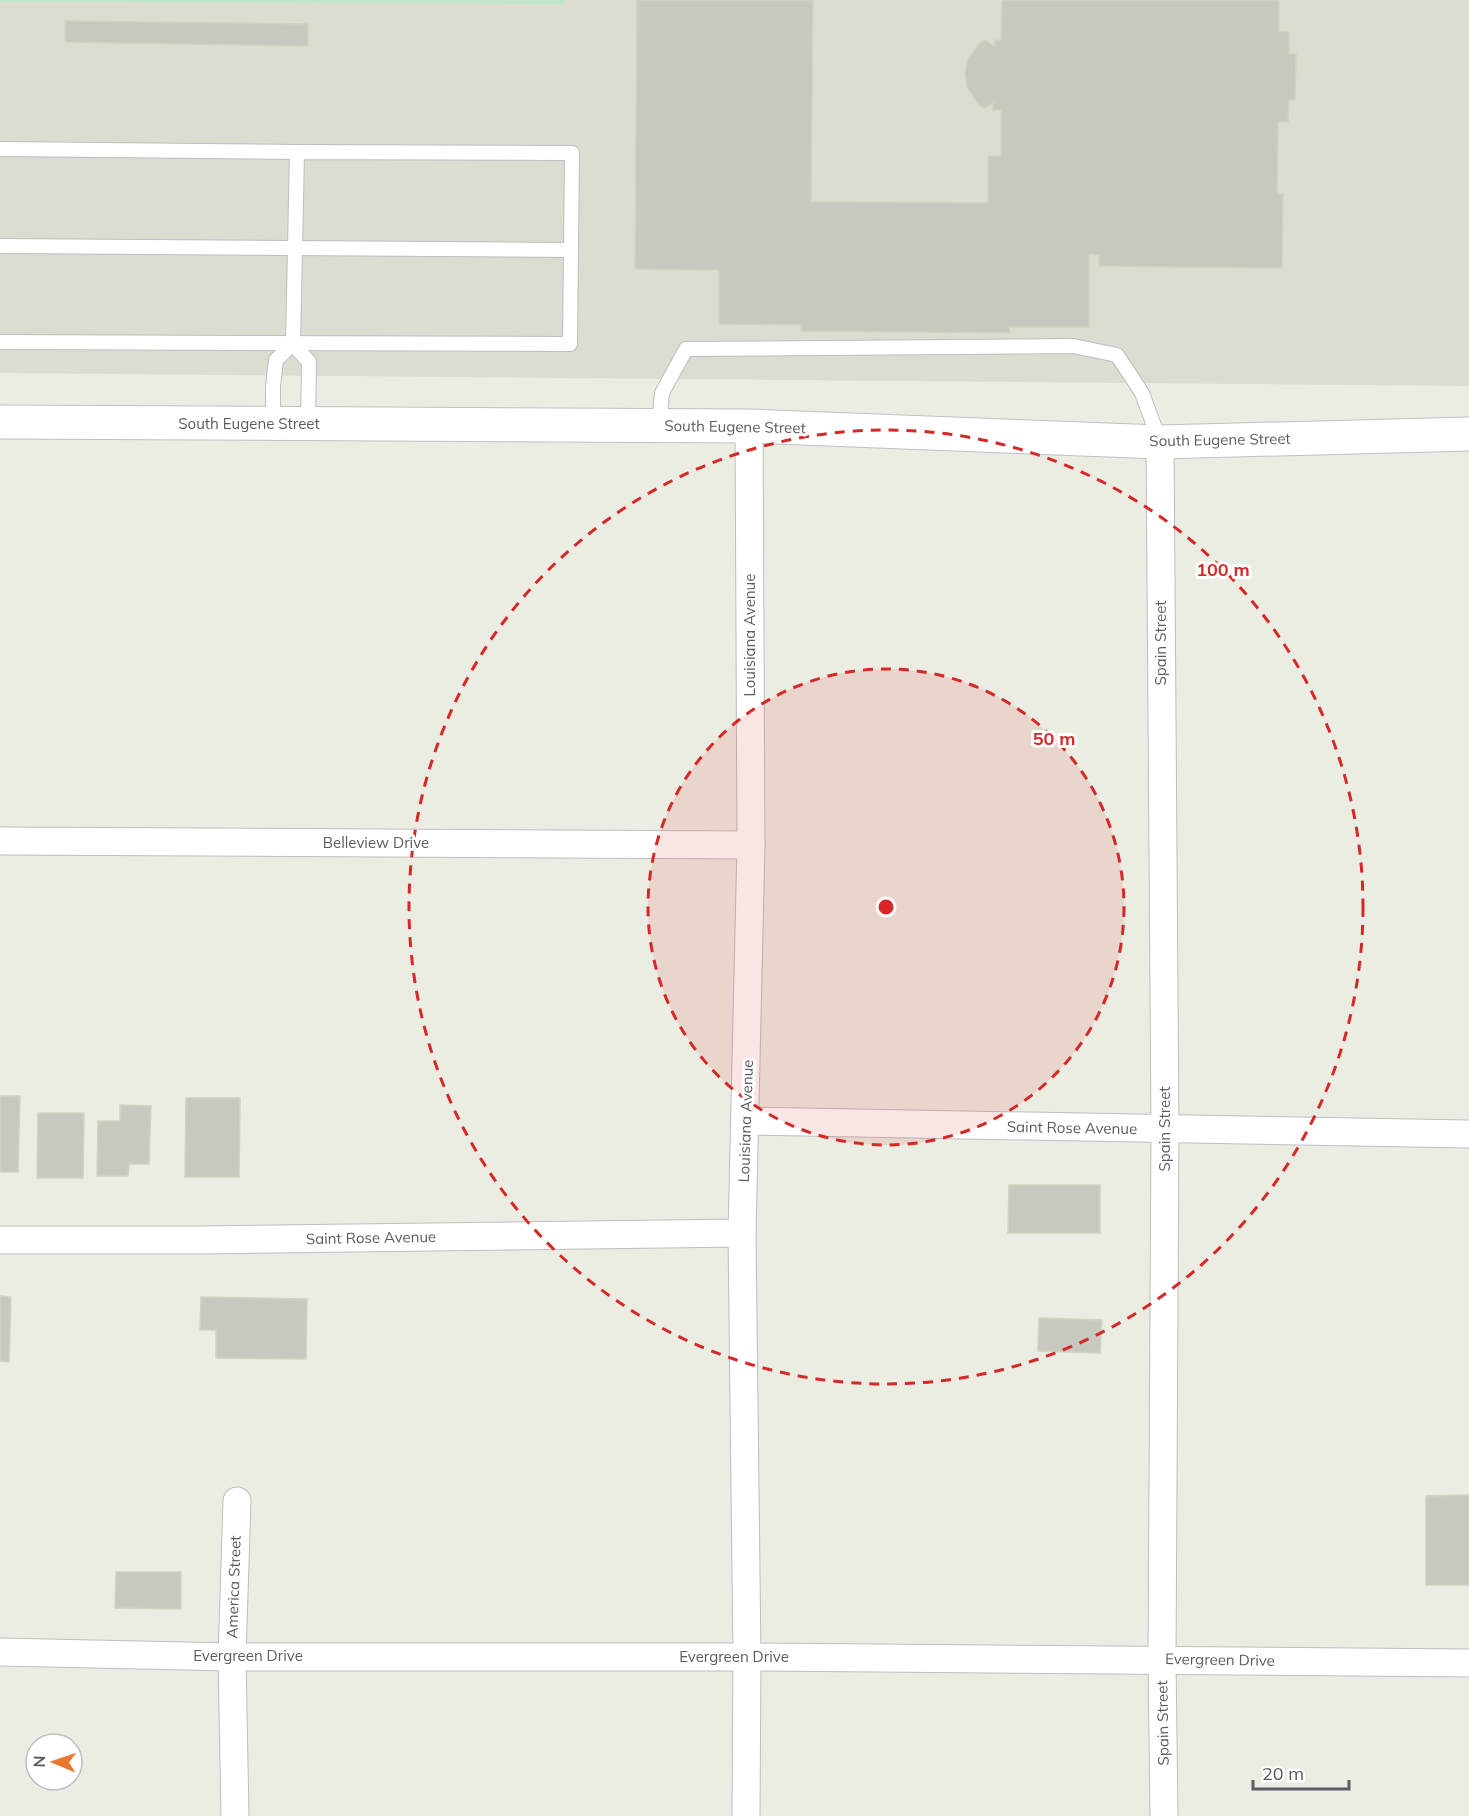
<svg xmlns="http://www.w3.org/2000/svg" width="1469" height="1816" font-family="Mulish,sans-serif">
	<rect width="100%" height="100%" fill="#ecede2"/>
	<path fill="#dcddd0" d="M0,0H1469V386L0,373Z"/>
	<path fill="#bfe5cb" d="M0,0H564V4L0,2Z"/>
	<g fill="#c8c9be" stroke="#d2d2c1" stroke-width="1.5">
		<path d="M637,0H813L811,202L988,203V156H1001V110H993V103L984,108L978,104L967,87L965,73L968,59L978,45L985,40L994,46L995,40H1001L1002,0H1279V31L1289,32V54H1296L1295,100H1289L1288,122H1278L1277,194H1283L1282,268L1099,266V255L1089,254V327H1009L1010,333L801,331V325L719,324V270L635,269Z"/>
		<path d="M65,21L308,24V46L65,42Z"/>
		<path d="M0,1096H20L18,1172H0Z"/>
		<path d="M186,1098H240L239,1177H185Z"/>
		<path d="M120,1105L151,1106L149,1164H129L128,1176H97L98,1121H120Z"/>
		<path d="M38,1113H84L83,1178H37Z"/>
		<path d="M1009,1185H1100V1233H1008Z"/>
		<path d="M0,1296L11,1297L9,1362L0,1361Z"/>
		<path d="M201,1297L307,1299L306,1359L216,1358V1330H200Z"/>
		<path d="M1039,1318L1102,1320L1100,1353L1038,1351Z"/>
		<path d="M1469,1495V1585H1426V1496Z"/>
		<path d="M116,1572H181V1609L115,1608Z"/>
	</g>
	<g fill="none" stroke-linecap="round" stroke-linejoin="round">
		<defs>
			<g id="lane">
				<path d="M0,149L297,152"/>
				<path d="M0,246L571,250"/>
				<path d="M0,342L570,344L572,153L297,152L293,344"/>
				<path d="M273,424V386L276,360L293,344L309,362L308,424"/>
				<path d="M659,426L662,393L686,349L1073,346L1117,355L1142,393L1160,442"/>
			</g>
			<g id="street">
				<path d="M1160,442L1165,1130L1162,1659L1164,1816"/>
				<path d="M0,841L751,845"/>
				<path d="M746,1121L1469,1134"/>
				<path d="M0,1240H204L742,1233"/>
				<path d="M0,1652L232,1657H747L1469,1663"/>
				<path d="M235,1816L232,1657L237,1501"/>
				<path d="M746,1816L747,1657L742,1233L751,845L749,426"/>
			</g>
			<path id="secondary" d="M0,422L749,426L1160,442L1469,434"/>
		</defs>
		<use href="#lane" stroke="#bdbdc4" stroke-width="16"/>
		<use href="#street" stroke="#bdbdc4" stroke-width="29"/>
		<use href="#secondary" stroke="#bfbfc8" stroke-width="35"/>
		<use href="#lane" stroke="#fff" stroke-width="14"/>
		<use href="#street" stroke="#fff" stroke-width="27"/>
		<use href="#secondary" stroke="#fff" stroke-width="33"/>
	</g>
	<circle cx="886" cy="907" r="238" fill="#d62828" fill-opacity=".12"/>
	<g fill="none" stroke="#d62828" stroke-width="3" stroke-dasharray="10 8">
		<circle cx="886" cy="907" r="238"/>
		<circle cx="886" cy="907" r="477"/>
	</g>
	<g text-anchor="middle" stroke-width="6" stroke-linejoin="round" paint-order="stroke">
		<g font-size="15" fill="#5b5c63" stroke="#fff">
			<text x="249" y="429">South Eugene Street</text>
			<text transform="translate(735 427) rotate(1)" y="5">South Eugene Street</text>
			<text transform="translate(1220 440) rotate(-1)" y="5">South Eugene Street</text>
			<text transform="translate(750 635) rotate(-90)" y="5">Louisiana Avenue</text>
			<text transform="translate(1161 643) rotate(-90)" y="5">Spain Street</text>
			<text x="376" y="848">Belleview Drive</text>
			<text transform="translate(746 1121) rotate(-88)" y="5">Louisiana Avenue</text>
			<text transform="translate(1072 1128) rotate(1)" y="5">Saint Rose Avenue</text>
			<text transform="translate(1165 1129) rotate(-90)" y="5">Spain Street</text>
			<text transform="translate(371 1238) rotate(-1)" y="5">Saint Rose Avenue</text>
			<text transform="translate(234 1587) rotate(-88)" y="5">America Street</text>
			<text x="248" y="1661">Evergreen Drive</text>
			<text x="734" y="1662">Evergreen Drive</text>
			<text transform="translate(1220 1660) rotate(1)" y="5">Evergreen Drive</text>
			<text transform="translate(1163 1723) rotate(-91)" y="5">Spain Street</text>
		</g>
	</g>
	<circle cx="886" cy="907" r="9" fill="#d62828" stroke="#fff" stroke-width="3"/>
	<g font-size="18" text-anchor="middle" font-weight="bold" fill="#d62828" stroke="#fff" stroke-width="6" stroke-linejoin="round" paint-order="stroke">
		<text x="1223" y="576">100 m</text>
		<text x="1054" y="745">50 m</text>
	</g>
	<g transform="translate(54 1762) rotate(272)"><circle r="28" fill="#ffffff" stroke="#bdbec1" stroke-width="1.5"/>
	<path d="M0-4.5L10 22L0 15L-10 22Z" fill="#e7782e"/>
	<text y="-9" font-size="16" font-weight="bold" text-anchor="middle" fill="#5b5c63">N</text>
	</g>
	<path d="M1253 1780v9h96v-9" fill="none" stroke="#5b5c63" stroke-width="3"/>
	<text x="1262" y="1780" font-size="18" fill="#5b5c63" stroke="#ffffff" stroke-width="4.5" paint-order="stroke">20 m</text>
</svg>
